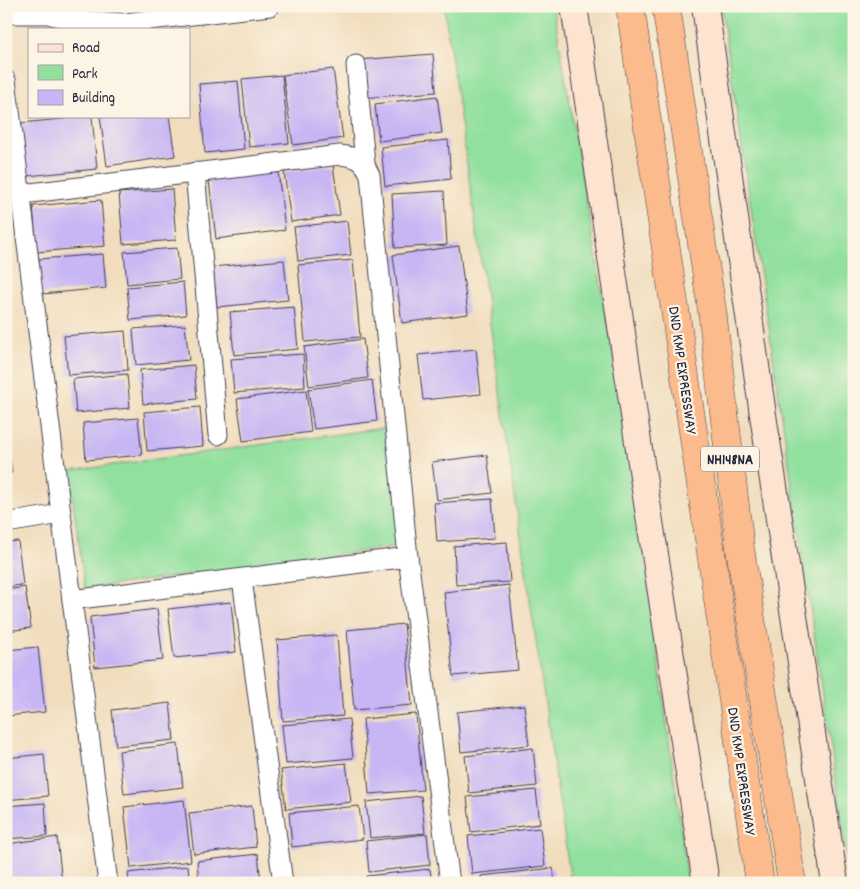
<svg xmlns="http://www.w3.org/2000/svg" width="860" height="889" font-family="Dekko,sans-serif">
	<rect width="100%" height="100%" fill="#fcf5e5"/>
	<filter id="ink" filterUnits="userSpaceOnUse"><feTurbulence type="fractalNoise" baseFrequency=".02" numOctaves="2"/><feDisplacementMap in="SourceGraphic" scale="10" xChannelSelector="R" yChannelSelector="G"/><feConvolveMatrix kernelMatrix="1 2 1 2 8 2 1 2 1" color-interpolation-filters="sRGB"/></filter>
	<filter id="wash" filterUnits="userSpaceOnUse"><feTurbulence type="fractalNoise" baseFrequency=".0096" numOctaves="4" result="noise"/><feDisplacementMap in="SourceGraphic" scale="20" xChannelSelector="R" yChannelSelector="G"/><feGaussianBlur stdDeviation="1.12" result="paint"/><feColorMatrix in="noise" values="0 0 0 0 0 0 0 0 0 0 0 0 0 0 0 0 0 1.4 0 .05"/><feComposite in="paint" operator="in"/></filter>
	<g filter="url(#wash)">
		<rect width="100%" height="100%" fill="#f1ddbd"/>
		<g fill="#91e09e" stroke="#5a816c">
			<path d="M444,6H553L635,484L688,883H571Z"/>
			<path d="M721,6H854V883H851Z"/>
			<path d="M390,427L406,545L85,589L69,471Z"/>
		</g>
		<g id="blocks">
			<g fill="#c7b5f4">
				<path d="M69,6H112V10L70,14Z"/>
				<path d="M131,6H144V8L131,9Z"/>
				<path d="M433,54L436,92L361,98L358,60Z"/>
				<path d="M333,69L343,138L293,145L283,75Z"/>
				<path d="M282,75L289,143L249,147L242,79Z"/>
				<path d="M238,81L244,149L205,153L199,84Z"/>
				<path d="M437,96L442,133L379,141L375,104Z"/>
				<path d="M92,116L97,169L27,176L21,123Z"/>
				<path d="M100,116H169L175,156L107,166Z"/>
				<path d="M448,140L451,179L385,186L381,147Z"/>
				<path d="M333,165L340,215L291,222L284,172Z"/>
				<path d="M278,171L285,230L216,239L209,180Z"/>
				<path d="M172,189L176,240L123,244L119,193Z"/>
				<path d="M444,191L447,245L395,248L392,194Z"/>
				<path d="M101,200L105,246L37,252L33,206Z"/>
				<path d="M347,221L351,255L298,261L294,227Z"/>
				<path d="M459,246L468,314L402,323L393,255Z"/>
				<path d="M177,248L180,279L127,284L124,252Z"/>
				<path d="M103,254L106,288L42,294L39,259Z"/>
				<path d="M284,260L288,300L217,307L213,267Z"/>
				<path d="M353,260L360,337L305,342L298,265Z"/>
				<path d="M183,282L186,315L130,320L127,287Z"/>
				<path d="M294,307L298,349L234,355L230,312Z"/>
				<path d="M185,325L189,360L136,365L133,329Z"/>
				<path d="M125,331L128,370L68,375L64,336Z"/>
				<path d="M363,339L368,378L309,386L304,347Z"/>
				<path d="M476,349L481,394L423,400L418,355Z"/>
				<path d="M303,354L305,387L234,393L231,359Z"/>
				<path d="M194,365L197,399L143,404L140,370Z"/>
				<path d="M127,374L130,408L76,413L73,379Z"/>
				<path d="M372,380L377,421L314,429L308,389Z"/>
				<path d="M306,390L311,432L243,441L237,399Z"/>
				<path d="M200,407L203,446L147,451L144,412Z"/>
				<path d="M138,418L142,455L86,460L83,423Z"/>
				<path d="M6,432L12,473L6,474Z"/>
				<path d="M487,455L492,493L437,500L432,462Z"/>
				<path d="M492,499L495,538L437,542L434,503Z"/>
				<path d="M18,541L23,585L6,587V542Z"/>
				<path d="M507,542L510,582L456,585L454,546Z"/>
				<path d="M509,585L518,670L453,676L444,592Z"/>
				<path d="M25,587L31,628L6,631V590Z"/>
				<path d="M231,602L236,652L174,658L168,609Z"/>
				<path d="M157,609L163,660L95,667L90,617Z"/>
				<path d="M404,624L412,705L354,710L347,630Z"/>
				<path d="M337,635L343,716L283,721L277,640Z"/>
				<path d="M38,647L45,712L6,716V650Z"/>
				<path d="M170,703L174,740L116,746L112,710Z"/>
				<path d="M524,705L529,745L461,752L457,712Z"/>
				<path d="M416,714L423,790L369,794L363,719Z"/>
				<path d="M349,719L353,758L286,764L282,725Z"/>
				<path d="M178,744L183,787L124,794L119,751Z"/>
				<path d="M533,748L537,786L469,793L465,756Z"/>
				<path d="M44,754L48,796L6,800V758Z"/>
				<path d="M346,763L351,802L286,809L281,770Z"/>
				<path d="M536,790L540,824L471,832L467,797Z"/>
				<path d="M421,796L425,833L370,838L366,802Z"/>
				<path d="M184,800L191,861L131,868L124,807Z"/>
				<path d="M45,803L47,836L6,839V806Z"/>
				<path d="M252,806L256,847L194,854L189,813Z"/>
				<path d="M359,806L363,839L292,847L289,813Z"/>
				<path d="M540,828L545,866L472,874L468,836Z"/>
				<path d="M427,834L430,865L369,872L366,841Z"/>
				<path d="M57,837L62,883H6V844Z"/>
				<path d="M258,854L261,883H199L197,861Z"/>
				<path d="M188,866L190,883H129L128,873Z"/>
				<path d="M553,868L555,883H481V876Z"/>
				<path d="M430,869L432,883H367L366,876Z"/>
			</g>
		</g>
	</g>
	<g filter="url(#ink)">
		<use href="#blocks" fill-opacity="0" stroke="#413e4e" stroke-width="1"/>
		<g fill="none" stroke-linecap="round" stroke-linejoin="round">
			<defs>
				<g id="street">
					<path d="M6,14H48L71,20L124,23L270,6"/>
					<path d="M356,65L365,163"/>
					<path d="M6,80L108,883"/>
					<path d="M195,172L218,435"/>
					<path d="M6,196L340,155C357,157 363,159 370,175L408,557L450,883"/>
					<path d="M6,523L61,514"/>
					<path d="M242,579L283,883"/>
					<path d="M72,600L408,557"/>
				</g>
				<g id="secondary">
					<path d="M574,6L644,483L706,883"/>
					<path d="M705,6L763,415L835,883"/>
				</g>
				<g id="highway">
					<path d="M630,6L760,883"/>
					<path d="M666,6L712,310L740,548L792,883"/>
				</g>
			</defs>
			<use href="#street" stroke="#413e4e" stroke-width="21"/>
			<use href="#secondary" stroke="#413e4e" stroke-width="28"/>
			<use href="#highway" stroke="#413e4e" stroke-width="29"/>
			<use href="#street" stroke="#fff" stroke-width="19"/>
			<use href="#secondary" stroke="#fde4d1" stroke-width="26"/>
			<use href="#highway" stroke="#fbbb8d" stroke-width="28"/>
		</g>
	</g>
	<g text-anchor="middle" stroke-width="4.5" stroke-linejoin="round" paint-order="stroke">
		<rect fill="#fcf5e5" stroke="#63616e" stroke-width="1" x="701" y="446.5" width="58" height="25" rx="4"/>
		<g font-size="15" font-weight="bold" fill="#22223b">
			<text x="730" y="464">NH148NA</text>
		</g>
		<g font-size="16" fill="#22223b" stroke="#fcf5e5">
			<text transform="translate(684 370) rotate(82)" y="6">DND KMP EXPRESSWAY</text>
			<text transform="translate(743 771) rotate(82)" y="6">DND KMP EXPRESSWAY</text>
		</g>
	</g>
	<rect width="860" height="889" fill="none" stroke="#fcf5e5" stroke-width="25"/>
	<rect x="28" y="28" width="162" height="90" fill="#fcf5e5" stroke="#a5a1a1"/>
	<rect x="38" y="44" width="25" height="8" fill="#fde4d1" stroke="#a5a1a1"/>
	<text x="72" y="52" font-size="15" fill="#22223b">Road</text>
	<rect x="38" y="65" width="25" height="15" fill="#91e09e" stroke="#a5a1a1"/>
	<text x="72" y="78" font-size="15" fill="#22223b">Park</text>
	<rect x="38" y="90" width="25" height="15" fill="#c7b5f4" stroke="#a5a1a1"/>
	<text x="72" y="102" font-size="15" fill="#22223b">Building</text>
</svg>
